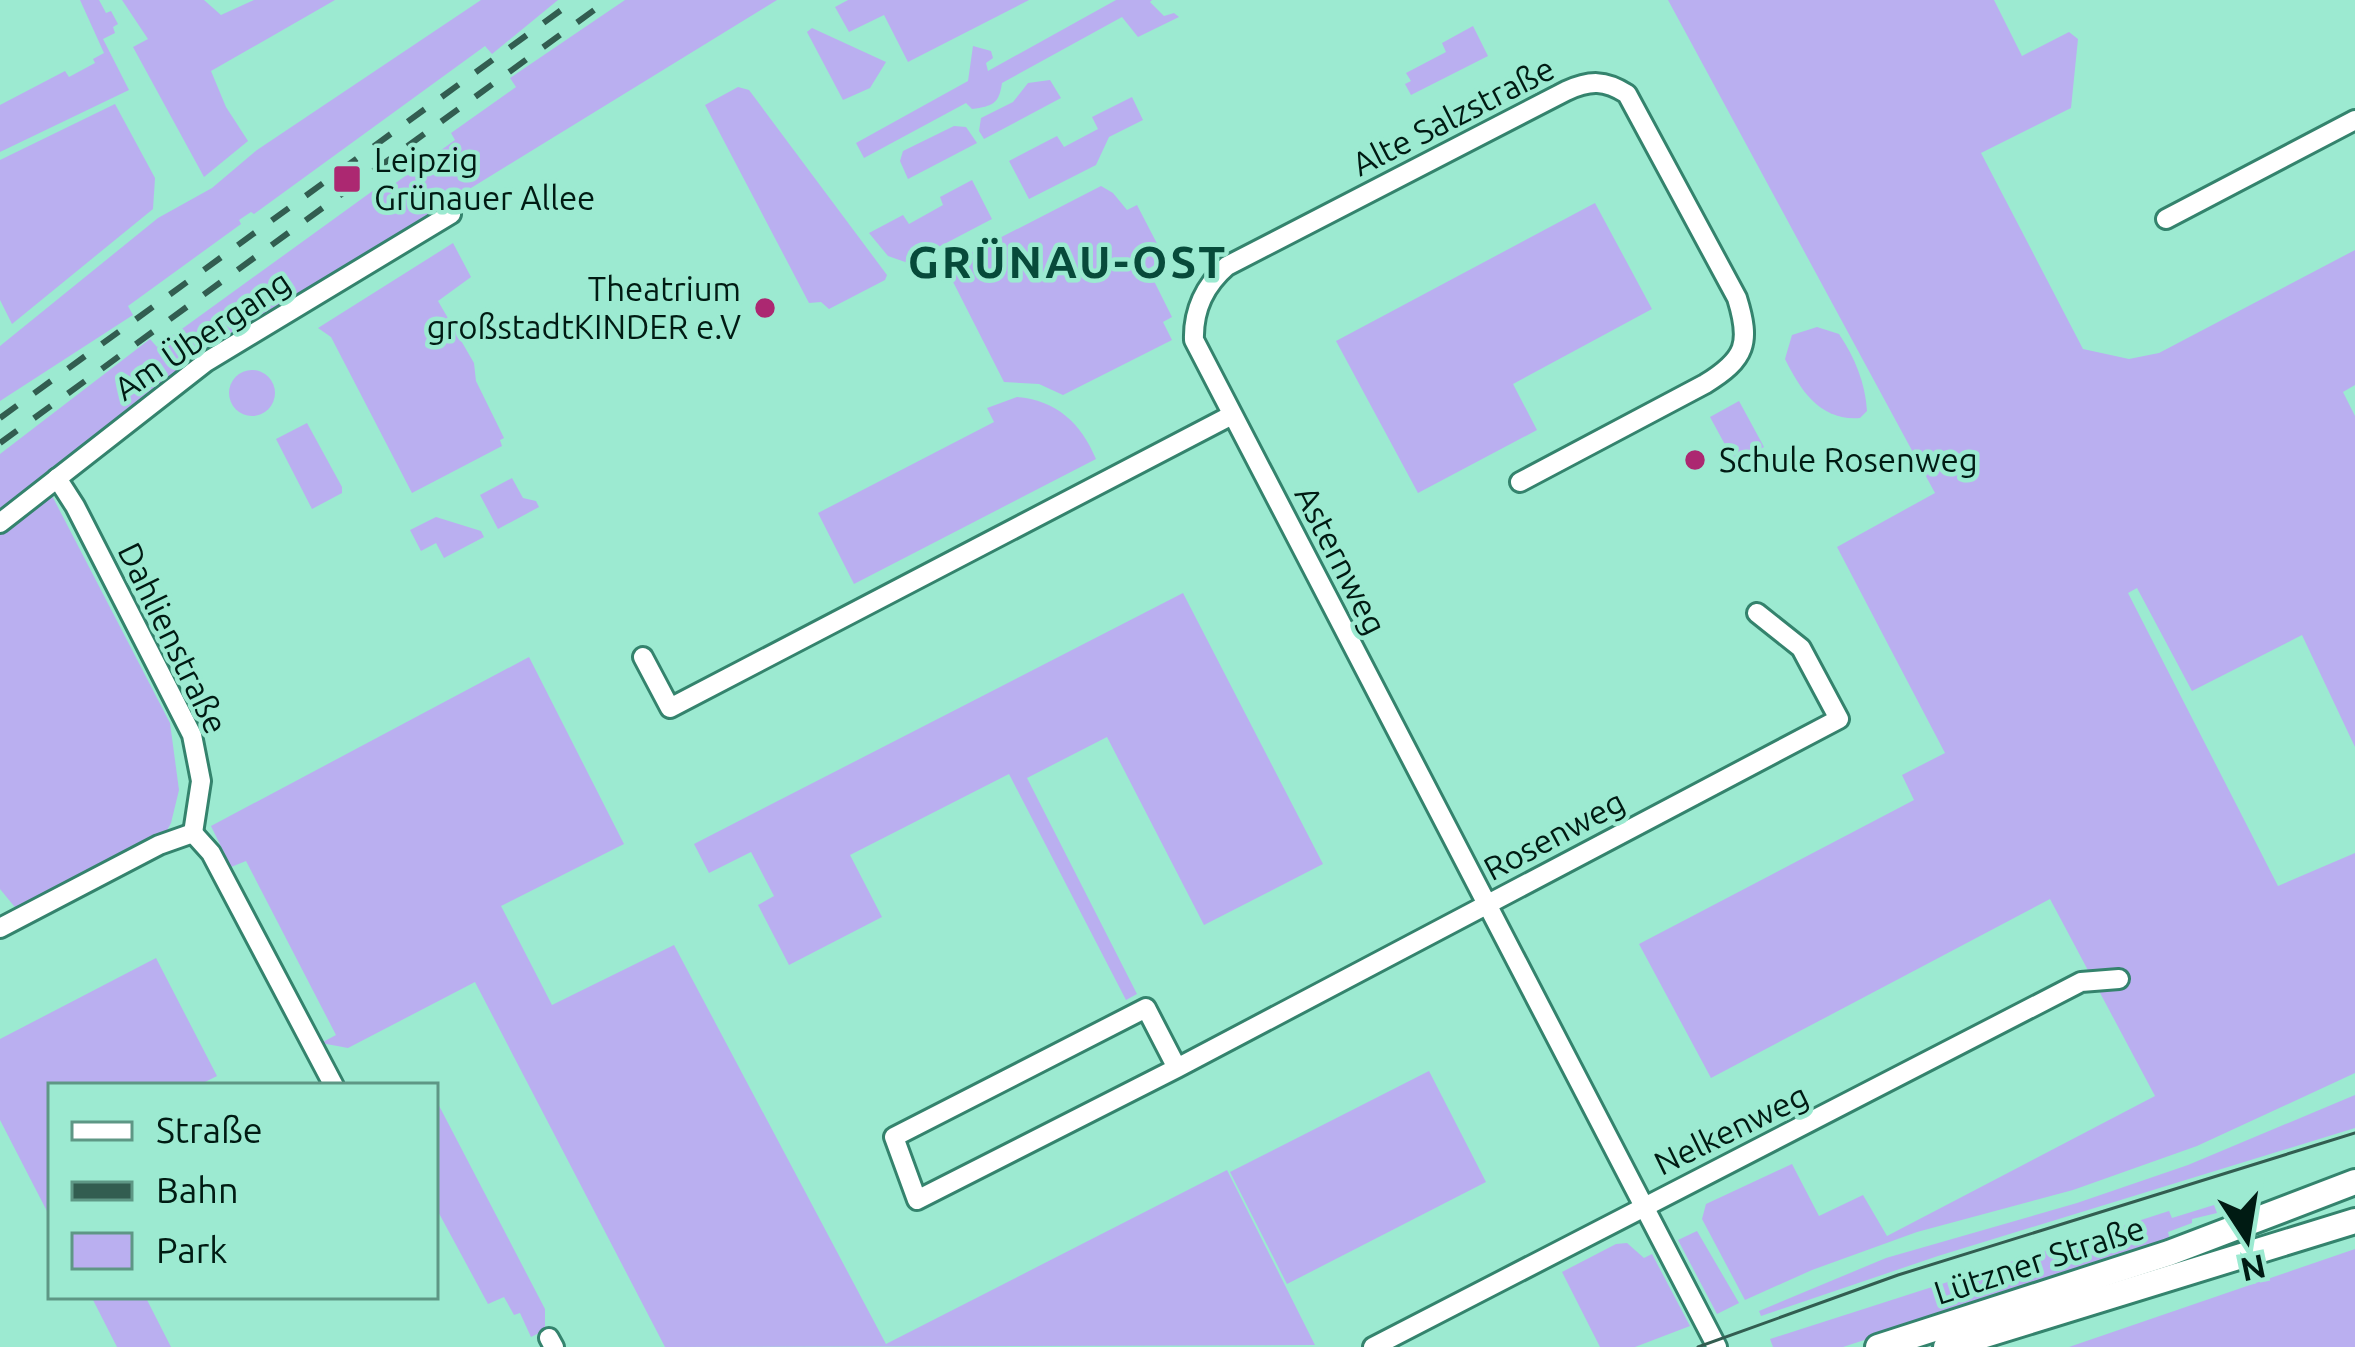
<svg xmlns="http://www.w3.org/2000/svg" width="2355" height="1347" font-family="Ubuntu,sans-serif">
	<rect width="100%" height="100%" fill="#9cead1"/>
	<g fill="#baaff0">
		<path d="M80,0H99L106,13L111,11L118,24L113,27L115,33L103,39L129,90L0,152V105L65,71L69,77L95,63L93,59L104,53Z"/>
		<path d="M122,0H204L221,15L254,0H335L211,71L226,107L248,141L204,177L133,47L148,39Z"/>
		<path d="M481,0H558L492,54L485,46L254,214L251,212L239,220L241,224L128,306L133,315L0,401V346L158,218L212,188L257,150Z"/>
		<path d="M625,0H777L201,354L0,512V454L150,339L157,347L385,182L390,187L455,140L451,133L516,87L510,78Z"/>
		<path d="M848,0H1029L908,62L884,15L849,32L835,7Z"/>
		<path d="M1116,0H1152L1150,2L1164,16L1174,13L1179,17L1138,37L1122,17L1002,83C999,104 993,106 972,109L966,103L864,158L856,143L968,81L973,46L991,51L993,58L986,63L988,71Z"/>
		<path d="M1668,0H1994L2022,56L2069,32L2078,39L2071,108L1981,153L2083,349L2129,359L2159,353L2355,250V385L2343,392L2355,416V747L2302,635L2192,691L2137,588L2128,593L2278,886L2355,853V1073L2197,1146L2073,1190L1917,1232L1812,1270L1745,1300L1702,1219L1706,1204L1792,1164L1819,1216L1863,1195L1887,1236L2155,1096L2050,899L1711,1078L1639,944L1914,800L1902,775L1945,753L1837,547L1935,493Z"/>
		<path d="M1473,26L1488,56L1411,95L1405,84L1411,81L1406,73L1446,52L1442,43Z"/>
		<path d="M812,28L886,62L870,88L843,100L807,32Z"/>
		<path d="M1050,80L1061,98L984,139L979,131L981,118L1013,102L1028,83Z"/>
		<path d="M738,87L749,90L887,275L885,280L829,309L821,302L809,303L705,105Z"/>
		<path d="M1132,97L1143,120L1109,137L1096,165L1029,199L1009,161L1057,136L1064,147L1098,129L1092,117Z"/>
		<path d="M115,104L155,178L153,209L12,324L0,300V160Z"/>
		<path d="M954,126L966,127L977,143L908,179L900,161L903,151Z"/>
		<path d="M972,180L992,219L908,263L888,256L869,233L903,215L909,224L943,205L940,197Z"/>
		<path d="M1101,186L1113,193L1127,210L1137,205L1165,259L1148,269L1172,317L1163,322L1172,340L1063,395L1039,384L1004,382L947,270L952,267L951,263Z"/>
		<path d="M1595,203L1652,309L1513,384L1537,430L1418,493L1336,341Z"/>
		<path d="M453,243L471,277L438,301L474,363L476,381L504,438L500,440L502,446L412,493L331,337L318,328Z"/>
		<path d="M1817,327L1839,334C1855,358 1865,382 1867,411L1860,418C1820,421 1801,391 1785,359L1792,335Z"/>
		<circle cx="252" cy="393" r="23"/>
		<path d="M1017,397C1056,400 1081,423 1096,459L854,584L818,513L994,422L987,408Z"/>
		<path d="M1739,401L1764,447L1735,463L1710,417Z"/>
		<path d="M307,423L342,487V493L312,509L276,439Z"/>
		<path d="M512,478L523,498L536,501L539,507L498,529L480,495Z"/>
		<path d="M47,486L170,723L179,790L171,823L159,845L23,917L0,889V523Z"/>
		<path d="M436,517L481,531L484,537L444,558L436,543L421,551L410,530Z"/>
		<path d="M1183,593L1323,864L1204,925L1107,737L1027,778L1137,994L1126,1000L1009,774L850,855L882,917L789,965L758,905L774,896L751,852L709,873L694,844Z"/>
		<path d="M529,657L624,844L501,906L552,1005L674,945L886,1344L1227,1170L1315,1345L665,1347L475,982L348,1048L321,1043L336,1035L246,861L231,867L211,826Z"/>
		<path d="M156,958L217,1076L197,1086H51V1219L0,1120V1039Z"/>
		<path d="M1429,1071L1486,1182L1287,1284L1230,1172Z"/>
		<path d="M2355,1095V1128L1938,1256L1761,1316L1759,1311L1886,1258L2077,1203L2188,1165Z"/>
		<path d="M435,1098L545,1309V1330L531,1337L520,1313L514,1315L504,1297L488,1304L435,1206Z"/>
		<path d="M2214,1205L2217,1213L2192,1219V1223L2168,1232L2170,1240L1843,1347H1773L1770,1339L2169,1211L2172,1218Z"/>
		<path d="M1697,1231L1739,1303L1717,1314L1678,1240Z"/>
		<path d="M1627,1243L1644,1258L1652,1254L1690,1326L1635,1347H1600L1562,1272L1616,1244Z"/>
		<path d="M2355,1249V1347H2069Z"/>
		<path d="M91,1296H145L171,1347H117Z"/>
	</g>
	<g fill="none" stroke-linecap="round" stroke-linejoin="round">
		<defs>
			<g id="minor">
				<path d="M2166,219L2355,120"/>
				<path d="M57,478L75,506L192,735L201,781L193,833"/>
				<path d="M1520,482L1705,384C1746,359 1751,343 1737,298L1627,94C1605,80 1590,80 1566,91L1227,266C1205,285 1193,311 1194,340L1717,1347"/>
				<path d="M0,523L206,362L451,214"/>
				<path d="M643,657L670,708L1232,415"/>
				<path d="M193,833L211,853L334,1086"/>
				<path d="M0,928L159,845L193,833"/>
				<path d="M1177,1068L1146,1008L894,1137L917,1200L1177,1068L1839,719L1801,648L1757,613"/>
				<path d="M549,1338L554,1347"/>
				<path d="M1373,1347L2081,982L2119,979"/>
			</g>
			<g id="secondary">
				<path d="M1878,1347L2169,1253L2355,1182"/>
				<path d="M1946,1347L2355,1221"/>
			</g>
		</defs>
		<use href="#minor" stroke="#34836d" stroke-width="24"/>
		<use href="#secondary" stroke="#34836d" stroke-width="30"/>
		<use href="#minor" stroke="#fff" stroke-width="18"/>
		<use href="#secondary" stroke="#fff" stroke-width="24"/>
		<path stroke="#325d50" stroke-width="3" d="M1698,1347L1898,1275L2355,1133"/>
		<g stroke="#325d50" stroke-width="6" stroke-dasharray="21 21" stroke-linecap="butt">
			<path d="M0,418L575,0"/>
			<path d="M0,443L608,0"/>
		</g>
	</g>
	<g fill="#ac2871" stroke="#9cead1" stroke-width="4.5">
		<rect x="332" y="164" width="30" height="30" rx="6"/>
		<circle cx="765" cy="308" r="12"/>
		<circle cx="1695" cy="460" r="12"/>
	</g>
	<g text-anchor="middle" stroke-width="9" stroke-linejoin="round" paint-order="stroke">
		<g font-size="33" fill="#001b13" stroke="#9cead1">
			<text transform="translate(1453 116) rotate(-27)" y="12">Alte Salzstraße</text>
			<text transform="translate(202 335) rotate(-34)" y="12">Am Übergang</text>
			<text transform="translate(1341 560) rotate(63)" y="12">Asternweg</text>
			<text transform="translate(173 638) rotate(64)" y="12">Dahlienstraße</text>
			<text transform="translate(1554 835) rotate(-28)" y="12">Rosenweg</text>
			<text transform="translate(1731 1129) rotate(-26)" y="12">Nelkenweg</text>
			<text transform="translate(2039 1260) rotate(-18)" y="12">Lützner Straße</text>
		</g>
		<g font-size="33" fill="#001b13" stroke="#9cead1" text-anchor="start">
			<text x="374" y="172">Leipzig<tspan x="374" dy="38">Grünauer Allee</tspan></text>
			<text x="741" y="301" text-anchor="end">Theatrium<tspan x="741" dy="38">großstadtKINDER e.V</tspan></text>
			<text x="1719" y="472">Schule Rosenweg</text>
		</g>
		<g font-size="45" font-weight="bold" letter-spacing="3" fill="#074a3a" stroke="#9cead1">
			<text x="1068" y="278">GRÜNAU-OST</text>
		</g>
	</g>
	<rect x="48" y="1083" width="390" height="216" fill="#9cead1" stroke="#5e9785" stroke-width="3"/>
	<rect x="72" y="1122" width="60" height="18" fill="#ffffff" stroke="#5e9785" stroke-width="3"/>
	<text x="156" y="1143" font-size="36" fill="#001b13">Straße</text>
	<rect x="72" y="1182" width="60" height="18" fill="#325d50" stroke="#5e9785" stroke-width="3"/>
	<text x="156" y="1203" font-size="36" fill="#001b13">Bahn</text>
	<rect x="72" y="1233" width="60" height="36" fill="#baaff0" stroke="#5e9785" stroke-width="3"/>
	<text x="156" y="1263" font-size="36" fill="#001b13">Park</text>
	<g transform="translate(2247 1239) rotate(168)" stroke="#9cead1" stroke-width="9" paint-order="stroke">
	<path d="M0-9L21 45L0 30L-21 45Z" fill="#001b13"/>
	<text y="-18" font-size="33" font-weight="bold" text-anchor="middle" fill="#001b13">N</text>
	</g>
</svg>
